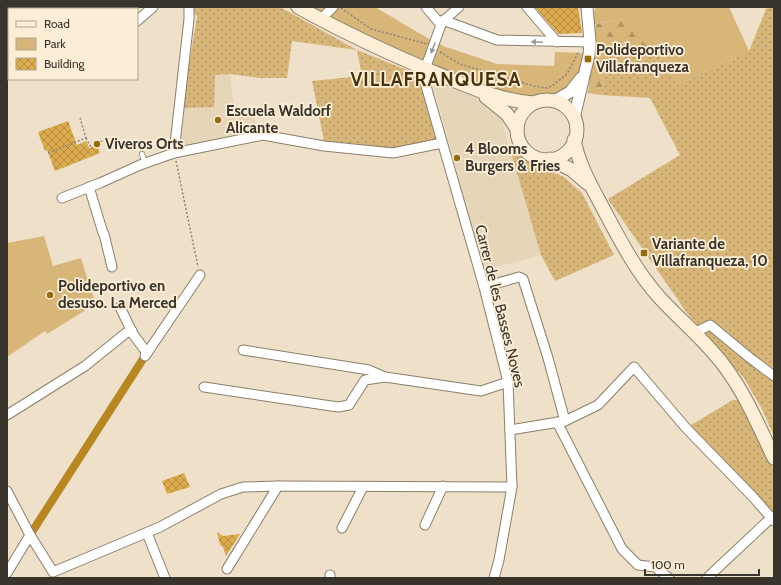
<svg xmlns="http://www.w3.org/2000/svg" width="781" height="585" font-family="Cabin,sans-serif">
	<defs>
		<pattern id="grass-dots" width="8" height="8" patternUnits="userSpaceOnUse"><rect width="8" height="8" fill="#d8b579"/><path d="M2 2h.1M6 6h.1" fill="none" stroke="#b09463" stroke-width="1.8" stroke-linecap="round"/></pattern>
		<pattern id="forest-firs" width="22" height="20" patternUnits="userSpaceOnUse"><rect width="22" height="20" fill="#d8b579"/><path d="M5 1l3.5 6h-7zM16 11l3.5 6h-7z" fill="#b09463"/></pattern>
		<pattern id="building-cross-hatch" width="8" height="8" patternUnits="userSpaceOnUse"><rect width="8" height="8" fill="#ddab4d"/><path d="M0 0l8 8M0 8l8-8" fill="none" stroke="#b48c40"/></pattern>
	</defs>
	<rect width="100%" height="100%" fill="#eee0c9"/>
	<g fill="#e6d5b8">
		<path d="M230,74L234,106L256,107L255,132L188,147L182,145L179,139L182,108L214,106V75Z"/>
		<path d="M431,77L482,99L501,118L541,255L484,270Z"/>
	</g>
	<g fill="url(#grass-dots)">
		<path d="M187,7H280L357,50L419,75L437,143L394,151L358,144L324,141L312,81L362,76L357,50L292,41L287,78H260L230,74L215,75L214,107L182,108L197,16Z"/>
		<path d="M767,7H774V366L762,371L774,379V436L762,409L744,378L687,313L608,199L680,155L650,98L601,95L611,50L626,42L664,57L679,84L749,51Z"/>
		<path d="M510,149L526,160L564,177L582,193L614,255L555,281L541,255Z"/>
		<path d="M733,400H739L774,467V513L686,428Z"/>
	</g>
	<path fill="url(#forest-firs)" d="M628,18L651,35L664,57L625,42L611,50L601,95L588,93L596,24Z"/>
	<g fill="#d8b579">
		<path d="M310,7H375L429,39L436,41L443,46L497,64L554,66L555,52L585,53C581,68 580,78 567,88C523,123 355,30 310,7Z"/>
		<path d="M596,7H729L749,51L679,84L651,35L628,18L589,25Z"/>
		<path d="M44,236L53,266L81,258L91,291L95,300L100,299L101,303L89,308L47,334L45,331L7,357V243Z"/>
	</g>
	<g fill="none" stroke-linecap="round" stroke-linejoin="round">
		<path stroke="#b88723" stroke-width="8" d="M30,535L145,356"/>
	</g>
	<g fill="url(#building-cross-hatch)">
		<path d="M535,7H578L582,33L558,34Z"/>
		<path d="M68,121L77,145L86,141L89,148L97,145L100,153L55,171L47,150L45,151L38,132Z"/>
		<path d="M184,473L190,487L167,494L162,481Z"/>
		<path d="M217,532L223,536L240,534L226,556L223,547L220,545Z"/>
	</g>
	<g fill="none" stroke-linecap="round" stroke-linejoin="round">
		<defs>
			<path id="service" d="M142,154L145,164"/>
			<g id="minor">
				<path d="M426,7L441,25"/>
				<path d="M459,7L442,22L425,69L424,79L484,287L508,382L512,487L499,560L494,578"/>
				<path d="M527,7L557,42"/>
				<path d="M321,19L333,7"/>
				<path d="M443,20L497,40L590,42"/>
				<path d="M137,21L153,7"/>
				<path d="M7,70L9,69"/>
				<path d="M174,153L189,19V7"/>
				<path d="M89,187L103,233L104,234L112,267"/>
				<path d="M62,198L100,183L140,165L174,153L263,135L324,146L393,153L442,143"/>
				<path d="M484,287L519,277L523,279L548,358L565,421"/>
				<path d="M120,307L133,334L147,353"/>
				<path d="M696,332L710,325L750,358L774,376"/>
				<path d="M243,350L369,370L385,377"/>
				<path d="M145,356L200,275"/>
				<path d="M204,387L338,407L349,405L365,380L385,377L481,391L508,382"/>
				<path d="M7,415L85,366L126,333L132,331"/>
				<path d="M557,422L622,549L638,565L655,567L669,578"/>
				<path d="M510,430L565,421L598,405L634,367L686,428L753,497L774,521"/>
				<path d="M7,491L30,535L53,572L160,527L221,494L243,487L278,486L512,487"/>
				<path d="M425,525L443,486"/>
				<path d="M342,528L363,487"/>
				<path d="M147,533L165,578"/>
				<path d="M227,569L278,486"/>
				<path d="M7,573L30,535"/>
				<path d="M330,575V578"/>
				<path d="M707,578L772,517"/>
			</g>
			<g id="tertiary">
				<path d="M554,101L570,92L581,78"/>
				<path d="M574,118L589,55L590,42L587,7"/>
			</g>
			<g id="secondary">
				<path d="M298,7C343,32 390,54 438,74C470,87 498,100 533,103"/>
				<path d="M486,97L507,114L517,129"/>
				<circle cx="547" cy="130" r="30"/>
				<path d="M574,140C579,166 593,189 605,212C621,242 636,271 659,297C681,321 706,341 725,367C746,395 759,427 774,458"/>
				<path d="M550,159L572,170L587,183"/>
			</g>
		</defs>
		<use href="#service" stroke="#8b7f6a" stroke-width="6"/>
		<use href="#minor" stroke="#8b7f6a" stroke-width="11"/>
		<use href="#tertiary" stroke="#8b7f6a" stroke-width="13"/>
		<use href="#secondary" stroke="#8b7f6a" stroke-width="15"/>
		<g stroke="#8d8475" stroke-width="1.5" stroke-dasharray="2 2" stroke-linecap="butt">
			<path d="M341,8L371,29L427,44"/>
			<path d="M440,52L460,64L534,86L547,88L552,86L567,74L579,51"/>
			<path d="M86,138L90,146L107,139"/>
			<path d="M48,153L86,138L80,118"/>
			<path d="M176,161L198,267"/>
		</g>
		<use href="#service" stroke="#fff" stroke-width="4.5"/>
		<use href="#minor" stroke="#fff" stroke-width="9"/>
		<use href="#tertiary" stroke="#fff" stroke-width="11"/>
		<use href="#secondary" stroke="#fdefd7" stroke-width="13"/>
	</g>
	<defs><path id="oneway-solid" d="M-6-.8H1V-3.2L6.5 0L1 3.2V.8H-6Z"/></defs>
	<g fill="#9c9a95">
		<use href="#oneway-solid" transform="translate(537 42) rotate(-178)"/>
		<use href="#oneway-solid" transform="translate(433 48) rotate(111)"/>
	</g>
	<g fill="#946b15" stroke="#fceed6" stroke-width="1.5">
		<rect x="584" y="55" width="8" height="8" rx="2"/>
		<circle cx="218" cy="120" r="4"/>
		<circle cx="97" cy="144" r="4"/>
		<circle cx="457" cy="158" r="4"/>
		<rect x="640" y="249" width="8" height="8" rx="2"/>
		<circle cx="50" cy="295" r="4"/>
	</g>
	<g text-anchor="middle" stroke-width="3.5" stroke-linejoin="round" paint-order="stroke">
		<g font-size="15" font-weight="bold" fill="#39342b" stroke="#fceed6" text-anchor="start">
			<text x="596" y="55">Polideportivo<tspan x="596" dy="17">Villafranqueza</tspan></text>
			<text x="226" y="116">Escuela Waldorf<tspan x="226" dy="17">Alicante</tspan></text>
			<text x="105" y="149">Viveros Orts</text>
			<text x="465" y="154">4 Blooms<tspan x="465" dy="17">Burgers &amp; Fries</tspan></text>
			<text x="652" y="249">Variante de<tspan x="652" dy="17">Villafranqueza, 10</tspan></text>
			<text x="58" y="291">Polideportivo en<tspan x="58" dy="17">desuso. La Merced</tspan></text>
		</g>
		<g font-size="15" fill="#39342b" stroke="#fceed6">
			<text transform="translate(500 306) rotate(76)" y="5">Carrer de les Basses Noves</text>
		</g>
		<g font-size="19" font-weight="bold" letter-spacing="1" fill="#46330c" stroke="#fceed6">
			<text x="436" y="86">VILLAFRANQUESA</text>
		</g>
	</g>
	<rect width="781" height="585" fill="none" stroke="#39342b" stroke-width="16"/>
	<rect x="8" y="8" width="130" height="72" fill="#fceed6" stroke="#aea492"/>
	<rect x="16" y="21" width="20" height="6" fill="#fdefd7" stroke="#aea492"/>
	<text x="44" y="28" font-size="12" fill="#39342b">Road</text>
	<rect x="16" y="38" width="20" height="12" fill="#d8b579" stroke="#aea492"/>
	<text x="44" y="48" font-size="12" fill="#39342b">Park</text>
	<rect x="16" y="58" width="20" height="12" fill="url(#building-cross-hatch)" stroke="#aea492"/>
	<text x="44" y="68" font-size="12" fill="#39342b">Building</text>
	<path d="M645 569v6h114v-6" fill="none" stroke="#39342b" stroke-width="2"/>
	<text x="651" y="569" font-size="12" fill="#39342b" stroke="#fceed6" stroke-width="3" paint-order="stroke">100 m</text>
</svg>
